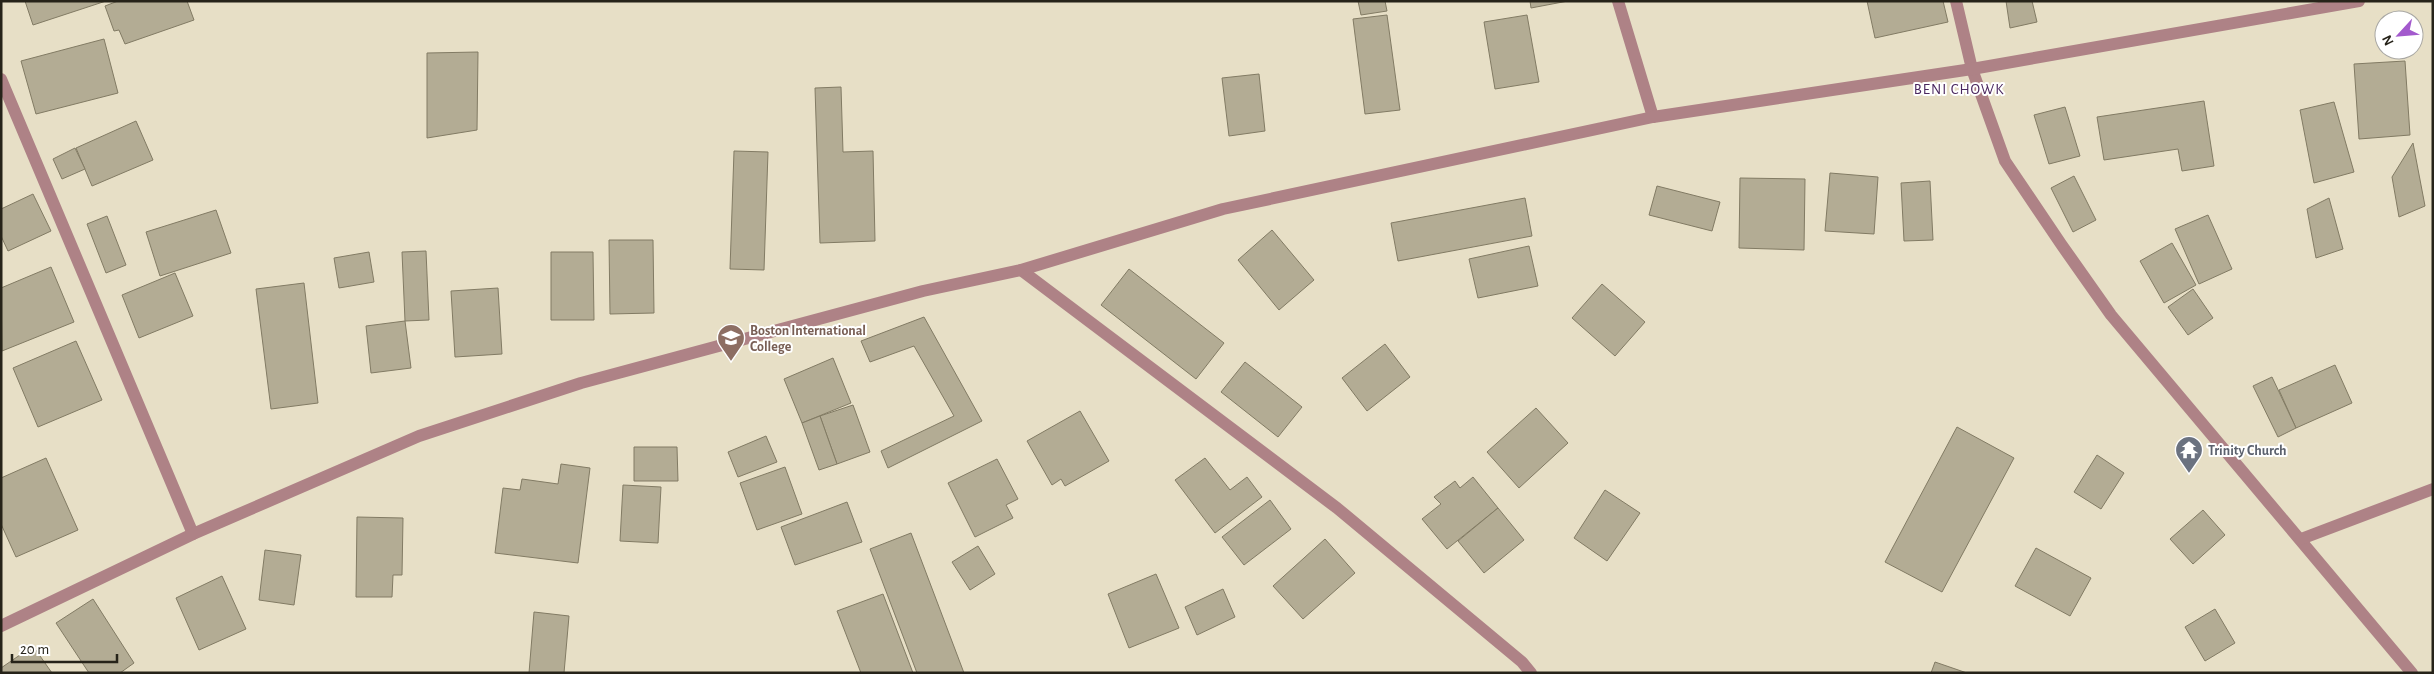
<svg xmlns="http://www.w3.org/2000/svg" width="2434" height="674" font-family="'Alegreya Sans',sans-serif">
	<rect width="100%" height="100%" fill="#e7dfc6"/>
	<g fill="#b3ac94" stroke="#827b64">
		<path d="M25,1H106L33,25Z"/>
		<path d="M118,1H187L194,20L125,44L119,30L114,31L105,6Z"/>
		<path d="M1358,1H1385L1387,11L1361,15Z"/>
		<path d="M1530,1H1568L1531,8Z"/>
		<path d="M1867,1H1943L1948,22L1875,38Z"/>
		<path d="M2006,1H2032L2037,22L2010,28Z"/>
		<path d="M1387,15L1400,110L1365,114L1353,19Z"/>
		<path d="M1527,15L1539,82L1495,89L1484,22Z"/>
		<path d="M104,39L118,93L36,114L21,61Z"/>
		<path d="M478,52L477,130L427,138V53Z"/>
		<path d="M2405,61L2410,135L2359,139L2354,64Z"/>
		<path d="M1259,74L1265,131L1229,136L1222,78Z"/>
		<path d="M841,87L843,152L873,151L875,241L820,243L815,88Z"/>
		<path d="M2204,101L2214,166L2182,171L2178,149L2104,160L2097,117Z"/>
		<path d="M2334,102L2354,172L2314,183L2300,110Z"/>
		<path d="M2065,107L2080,156L2049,164L2034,115Z"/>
		<path d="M136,121L153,160L92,186L76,148Z"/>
		<path d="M2413,143L2425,206L2399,217L2392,177Z"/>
		<path d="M75,148L85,169L62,179L53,159Z"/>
		<path d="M734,151L768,152L764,270L730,269Z"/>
		<path d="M1830,173L1878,177L1874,234L1825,231Z"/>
		<path d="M2074,176L2096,220L2073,232L2051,188Z"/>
		<path d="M1740,178L1805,179L1804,250L1739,248Z"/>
		<path d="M1930,181L1933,240L1904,241L1901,183Z"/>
		<path d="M1657,186L1720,202L1712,231L1649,215Z"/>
		<path d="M33,194L51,231L8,251L1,236V209Z"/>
		<path d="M1525,198L1532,236L1398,261L1391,223Z"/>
		<path d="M2329,198L2343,249L2316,258L2307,209Z"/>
		<path d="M216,210L231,253L160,276L146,232Z"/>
		<path d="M2208,215L2232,269L2199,284L2175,229Z"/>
		<path d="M107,216L126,265L106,273L87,224Z"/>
		<path d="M1272,230L1314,280L1279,310L1238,260Z"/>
		<path d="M609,240H653L654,313L610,314Z"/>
		<path d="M2172,243L2196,285L2164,303L2140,261Z"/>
		<path d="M1529,246L1538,286L1478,298L1469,259Z"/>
		<path d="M426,251L429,320L405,321L402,252Z"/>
		<path d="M369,252L374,282L339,288L334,258Z"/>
		<path d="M551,252H593L594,320H551Z"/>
		<path d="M51,267L74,322L2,351L1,288Z"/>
		<path d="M1129,269L1224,343L1196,379L1101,305Z"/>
		<path d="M175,273L193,316L139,338L122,295Z"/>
		<path d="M304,283L318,403L271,409L256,289Z"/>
		<path d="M1602,284L1645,322L1615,356L1572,318Z"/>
		<path d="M498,288L502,354L455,357L451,291Z"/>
		<path d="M2193,289L2213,318L2188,335L2168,307Z"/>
		<path d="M924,317L982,421L888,468L881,451L954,416L914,346L870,362L861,341Z"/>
		<path d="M405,321L411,368L371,373L366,326Z"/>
		<path d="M76,341L102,400L38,427L13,368Z"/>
		<path d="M1385,344L1410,377L1367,411L1342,378Z"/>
		<path d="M833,358L851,403L802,423L784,379Z"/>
		<path d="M1245,362L1302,407L1278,437L1221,392Z"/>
		<path d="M2335,365L2352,403L2296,428L2279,390Z"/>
		<path d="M2272,377L2296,428L2278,437L2253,386Z"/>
		<path d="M853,405L870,452L837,464L820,416Z"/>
		<path d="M1536,408L1568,443L1519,488L1487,452Z"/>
		<path d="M1080,411L1109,461L1065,486L1061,479L1052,485L1027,441Z"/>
		<path d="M820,416L837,464L819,470L802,423Z"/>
		<path d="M1957,427L2014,458L1942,592L1885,562Z"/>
		<path d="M766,436L777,462L738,477L728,452Z"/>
		<path d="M634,447H677L678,481H634Z"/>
		<path d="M2097,455L2124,473L2101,509L2074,492Z"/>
		<path d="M46,458L78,530L16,557L1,524V478Z"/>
		<path d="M1205,458L1230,490L1247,477L1262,497L1215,533L1175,480Z"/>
		<path d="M997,459L1018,499L1006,505L1013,518L975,537L948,483Z"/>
		<path d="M561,464L590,468L578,563L495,553L503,488L520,490L522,479L558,484Z"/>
		<path d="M785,467L802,514L757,530L740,483Z"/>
		<path d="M1473,477L1498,508L1447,549L1422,519L1441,504L1434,497L1455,481L1460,488Z"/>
		<path d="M623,485L661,487L658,543L620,541Z"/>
		<path d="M1605,490L1640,513L1607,561L1574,538Z"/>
		<path d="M1270,500L1291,529L1244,565L1222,537Z"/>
		<path d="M847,502L862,542L795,565L781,527Z"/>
		<path d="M1498,508L1524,540L1484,573L1458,541Z"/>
		<path d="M2203,510L2225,535L2193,564L2170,539Z"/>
		<path d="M357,517L403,518L402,575H393L392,597H356Z"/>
		<path d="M911,533L964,673H917L870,549Z"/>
		<path d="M1325,539L1355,573L1303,619L1273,586Z"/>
		<path d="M978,546L995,574L970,590L952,562Z"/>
		<path d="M2036,548L2091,578L2070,616L2015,586Z"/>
		<path d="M265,550L301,555L294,605L259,600Z"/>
		<path d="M1156,574L1179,628L1129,648L1108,594Z"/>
		<path d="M222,576L246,629L199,650L176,598Z"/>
		<path d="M1223,589L1235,617L1197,635L1185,607Z"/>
		<path d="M883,594L913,673H861L837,611Z"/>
		<path d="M93,599L134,663L120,673H89L56,623Z"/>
		<path d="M2215,609L2235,643L2205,661L2185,627Z"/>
		<path d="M534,612L569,616L564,673H529Z"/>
		<path d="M33,646L52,673H1V668Z"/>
		<path d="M1935,662L1967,673H1931Z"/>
	</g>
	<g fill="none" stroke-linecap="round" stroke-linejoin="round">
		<g stroke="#ae8286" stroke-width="12">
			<path d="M1618,1L1653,117"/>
			<path d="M1956,1L1972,69L2005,161L2061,244L2111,315L2412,673"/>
			<path d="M1,79L193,534"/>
			<path d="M1021,270L1337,508L1522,662L1531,673"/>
			<path d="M2301,539L2433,489"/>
			<path d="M1,626L193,534L419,436L581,383L923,291L1021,270L1223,209L1653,117L1972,69L2359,1"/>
		</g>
	</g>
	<defs>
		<symbol id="university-pin" viewBox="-11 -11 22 30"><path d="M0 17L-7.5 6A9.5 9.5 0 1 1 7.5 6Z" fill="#8d6e63" stroke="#fff"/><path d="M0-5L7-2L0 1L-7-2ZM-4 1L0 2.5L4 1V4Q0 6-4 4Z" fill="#fff"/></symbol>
		<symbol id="temple-pin" viewBox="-11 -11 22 30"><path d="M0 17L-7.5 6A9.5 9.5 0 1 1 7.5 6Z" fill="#6b7280" stroke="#fff"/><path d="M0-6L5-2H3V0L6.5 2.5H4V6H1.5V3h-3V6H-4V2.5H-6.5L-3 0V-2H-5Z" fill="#fff"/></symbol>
	</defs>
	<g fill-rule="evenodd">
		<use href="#university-pin" x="715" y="322" width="32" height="43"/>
		<use href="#temple-pin" x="2173" y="434" width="32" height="43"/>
	</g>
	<g text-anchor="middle" stroke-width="4" stroke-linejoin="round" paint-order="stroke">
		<g font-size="14" font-weight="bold" fill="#785e54" stroke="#fff" text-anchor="start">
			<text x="750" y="335">Boston International<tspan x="750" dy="16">College</tspan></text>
		</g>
		<g font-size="14" font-weight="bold" fill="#5b616d" stroke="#fff" text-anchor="start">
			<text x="2208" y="455">Trinity Church</text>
		</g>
		<g font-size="15" letter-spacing="1" fill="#49265e" stroke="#fff">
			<text x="1959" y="94">BENI CHOWK</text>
		</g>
	</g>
	<rect width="2434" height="674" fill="none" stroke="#262319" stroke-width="5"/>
	<g transform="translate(2399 35) rotate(244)"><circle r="24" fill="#ffffff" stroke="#a8a7a3"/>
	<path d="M0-4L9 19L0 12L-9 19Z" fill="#a35acd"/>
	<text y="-8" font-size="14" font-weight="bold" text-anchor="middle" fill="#262319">N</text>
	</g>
	<path d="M12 654v8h105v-8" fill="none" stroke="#262319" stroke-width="2.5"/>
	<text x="20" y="654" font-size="15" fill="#262319" stroke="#ffffff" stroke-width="4" paint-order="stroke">20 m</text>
</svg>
